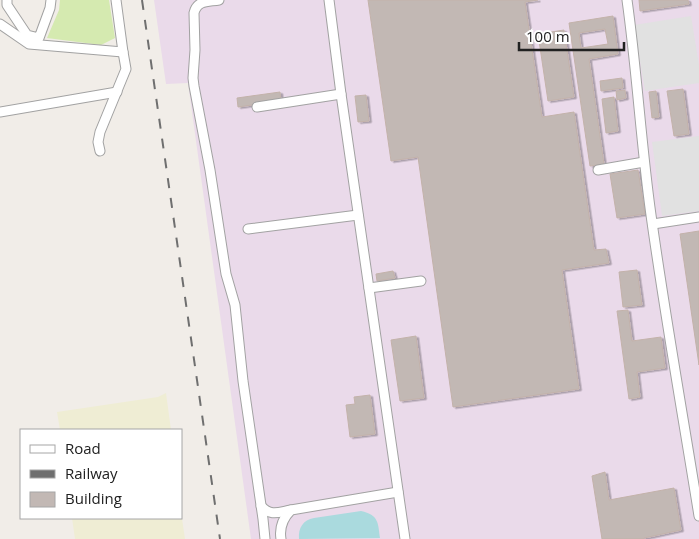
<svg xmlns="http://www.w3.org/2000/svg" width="699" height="539" font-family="'Open Sans',sans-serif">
	<defs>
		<filter id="shadow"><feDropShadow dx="2.5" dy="1.5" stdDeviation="0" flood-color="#0004"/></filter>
	</defs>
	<rect width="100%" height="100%" fill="#f1ede8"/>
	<path fill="#eadaea" d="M154,0H699V539H251L188,83L166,84Z"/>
	<g fill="#efedd4">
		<path d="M166,393L171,430H60L57,412L158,397Z"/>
		<path d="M181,512L185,539H75L72,518H181Z"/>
	</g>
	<path fill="#d5eab0" d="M60,0H109L115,38L101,45L47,38L59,10Z"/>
	<g fill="#e1e1e1">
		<path d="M691,16L699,65V83L645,91L634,25Z"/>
		<path d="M699,136V211L662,216L652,142Z"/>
	</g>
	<path fill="#aadade" d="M361,511C379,515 378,523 380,538L299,539C298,528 303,520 314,518Z"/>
	<g fill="#c2b8b4" stroke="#c3b2aa" fill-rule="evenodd" filter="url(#shadow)">
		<path d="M368,0H538L525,2L542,117L574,112L594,250L606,249L609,263L562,270L579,389L453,407L418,157L391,161Z"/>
		<path d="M639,0H688L689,4L640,11Z"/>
		<path d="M613,16L618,54L589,59L604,164L590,166L569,23ZM605,29L608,44L581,48L579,33Z"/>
		<path d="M564,30L574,97L548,101L538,34Z"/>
		<path d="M622,78L623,88L601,91L600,81Z"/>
		<path d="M683,89L689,134L674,136L667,91Z"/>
		<path d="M625,90L626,98L617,100L616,91Z"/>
		<path d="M656,91L659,117L652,118L649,92Z"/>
		<path d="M280,92L281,101L238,107L237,98Z"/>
		<path d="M366,95L369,121L358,122L355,96Z"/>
		<path d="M614,97L618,131L606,133L602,99Z"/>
		<path d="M638,170L645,214L617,218L610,174Z"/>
		<path d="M699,231V365L680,234Z"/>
		<path d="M637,270L642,305L623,307L619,272Z"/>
		<path d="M393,271L395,278L377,281L376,274Z"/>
		<path d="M628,310L632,341L661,337L665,368L637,372L640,397L629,399L617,311Z"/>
		<path d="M416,336L424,398L400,401L391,340Z"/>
		<path d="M370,395L375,434L350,437L346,405L355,404L354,397Z"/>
		<path d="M605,472L609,500L674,488L681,530L644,538V539H602L592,476Z"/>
	</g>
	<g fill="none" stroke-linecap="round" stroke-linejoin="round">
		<defs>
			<g id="minor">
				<path d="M7,0V5L27,35L39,38L50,8L51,0"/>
				<path d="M219,0C208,2 197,0 194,13L195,50L193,78L194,86L210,170L226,274L235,305L243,381L263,519L265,539"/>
				<path d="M329,0L341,94L405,539"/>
				<path d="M627,0C637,71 641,144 651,215C665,316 683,416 699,516"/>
				<path d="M0,24L29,44L123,52"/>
				<path d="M257,107L341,94"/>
				<path d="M0,112L117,92"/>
				<path d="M100,151L98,142L100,132L126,69L123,52L116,0"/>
				<path d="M598,170L644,162"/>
				<path d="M653,224L699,217"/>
				<path d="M248,229L358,215"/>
				<path d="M369,288L421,281"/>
				<path d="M261,506C271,517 279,512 291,510"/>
				<path d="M281,539C279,527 283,518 291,510L398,492"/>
			</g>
		</defs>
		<use href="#minor" stroke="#a2a2a2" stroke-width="11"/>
		<use href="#minor" stroke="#fff" stroke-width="9"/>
		<path stroke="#6f6f6f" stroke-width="2" stroke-dasharray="10 10" stroke-linecap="butt" d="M142,0L220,539"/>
	</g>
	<rect x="20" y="429" width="162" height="90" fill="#ffffff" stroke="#a6a6a6"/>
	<rect x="30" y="445" width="25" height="8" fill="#ffffff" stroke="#a6a6a6"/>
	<text x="65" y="454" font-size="15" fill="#212121">Road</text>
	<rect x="30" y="470" width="25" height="8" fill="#6f6f6f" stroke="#a6a6a6"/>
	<text x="65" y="479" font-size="15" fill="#212121">Railway</text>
	<rect x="30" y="492" width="25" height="15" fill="#c2b8b4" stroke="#a6a6a6"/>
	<text x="65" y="504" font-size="15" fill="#212121">Building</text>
	<path d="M519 42v8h105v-8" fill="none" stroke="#212121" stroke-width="2.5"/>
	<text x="526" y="42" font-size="15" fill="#212121" stroke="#ffffff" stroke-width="4" paint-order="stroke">100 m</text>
</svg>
